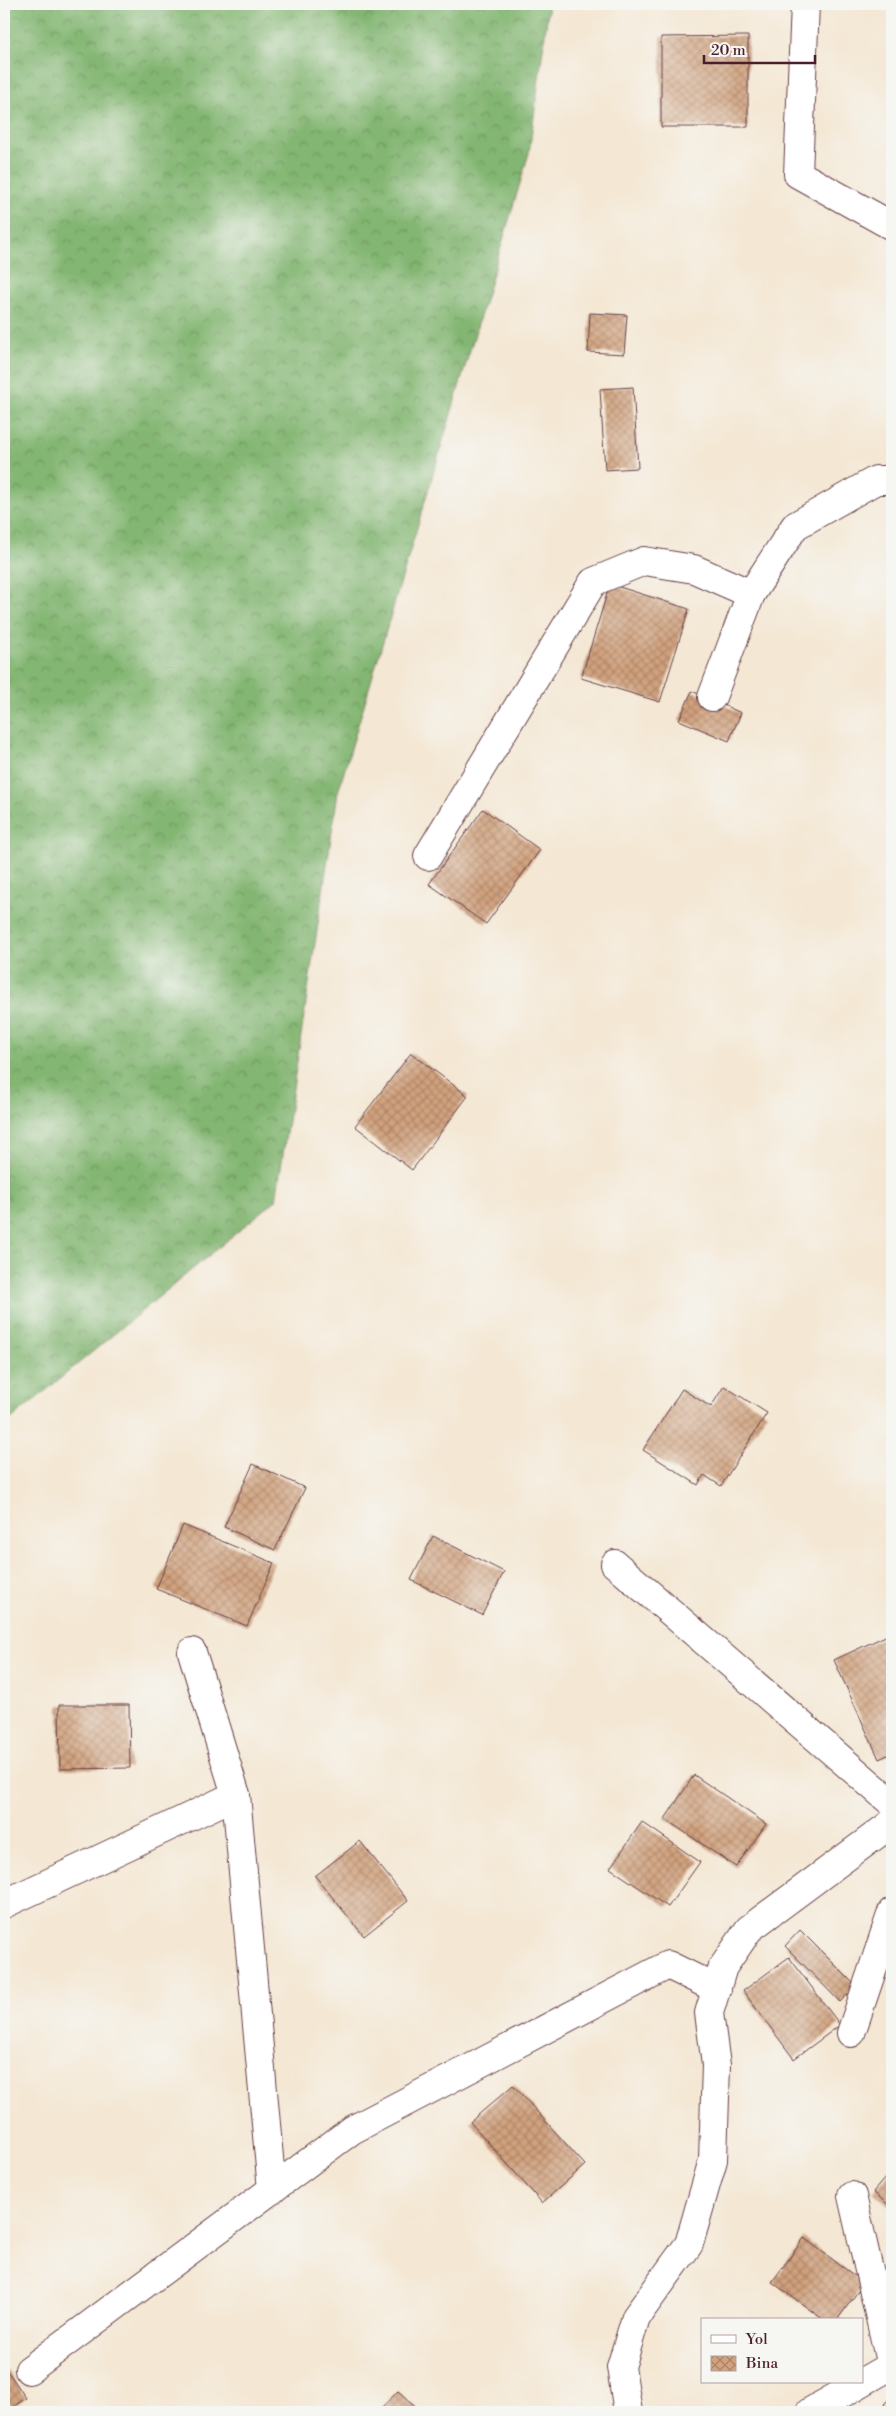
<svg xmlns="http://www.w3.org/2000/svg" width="896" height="2416" font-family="'Libre Bodoni',serif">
	<defs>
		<pattern id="forest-crowns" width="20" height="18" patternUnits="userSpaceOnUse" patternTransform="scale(1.25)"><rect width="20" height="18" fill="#83b672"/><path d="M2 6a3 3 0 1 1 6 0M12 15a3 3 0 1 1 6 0" fill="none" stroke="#6d935e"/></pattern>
		<pattern id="building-cross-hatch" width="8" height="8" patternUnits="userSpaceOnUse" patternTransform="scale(1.25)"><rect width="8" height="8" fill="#d1a27e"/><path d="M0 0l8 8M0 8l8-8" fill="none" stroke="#ac8367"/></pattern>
	</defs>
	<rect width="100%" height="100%" fill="#f6f6f2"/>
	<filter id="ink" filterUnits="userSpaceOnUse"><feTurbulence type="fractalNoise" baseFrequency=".02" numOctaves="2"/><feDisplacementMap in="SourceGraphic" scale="10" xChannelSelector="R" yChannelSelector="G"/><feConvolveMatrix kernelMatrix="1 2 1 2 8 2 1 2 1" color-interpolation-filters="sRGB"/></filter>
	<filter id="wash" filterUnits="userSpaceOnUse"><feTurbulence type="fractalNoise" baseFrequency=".0096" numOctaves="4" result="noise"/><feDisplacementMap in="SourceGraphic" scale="20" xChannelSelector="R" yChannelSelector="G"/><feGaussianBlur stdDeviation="1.12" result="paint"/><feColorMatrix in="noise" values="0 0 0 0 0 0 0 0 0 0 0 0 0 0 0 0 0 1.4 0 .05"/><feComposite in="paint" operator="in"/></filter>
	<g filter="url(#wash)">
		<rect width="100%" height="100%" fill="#f4e7d3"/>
		<path fill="url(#forest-crowns)" stroke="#666a4e" d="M4,4H549L529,153L338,792L276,1200L4,1425Z"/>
		<g id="blocks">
			<g fill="url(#building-cross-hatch)">
				<path d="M748,36V127H661V37Z"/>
				<path d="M590,313L627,315L624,354L588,352Z"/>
				<path d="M633,387L638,468L605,470L600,389Z"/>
				<path d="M610,584L689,609L660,702L581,678Z"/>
				<path d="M692,691L741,713L729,741L679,720Z"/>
				<path d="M483,809L540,850L486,924L429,884Z"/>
				<path d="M411,1053L468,1096L412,1170L355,1126Z"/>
				<path d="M724,1386L767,1413L721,1486L704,1475L698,1485L643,1450L682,1389L711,1407Z"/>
				<path d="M253,1464L305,1488L275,1550L224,1527Z"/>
				<path d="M183,1525L274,1563L247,1626L156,1589Z"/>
				<path d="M433,1536L504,1572L482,1615L411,1580Z"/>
				<path d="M892,1633V1753L879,1759L834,1660Z"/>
				<path d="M59,1705H129L130,1768L60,1769Z"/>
				<path d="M694,1775L766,1824L736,1867L665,1819Z"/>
				<path d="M642,1822L700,1862L668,1907L610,1868Z"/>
				<path d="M360,1841L408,1901L364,1936L315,1876Z"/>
				<path d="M800,1930L856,1986L840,2002L785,1946Z"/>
				<path d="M789,1957L840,2025L794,2059L743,1991Z"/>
				<path d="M513,2085L585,2165L542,2203L470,2122Z"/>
				<path d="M892,2170V2208L873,2192Z"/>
				<path d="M804,2238L864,2283L837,2320H824L772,2282Z"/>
				<path d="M4,2366L26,2398L5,2412H4Z"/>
				<path d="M398,2391L422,2412H378Z"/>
				<path d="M892,2396V2412H876Z"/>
			</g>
		</g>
	</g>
	<g filter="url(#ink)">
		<use href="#blocks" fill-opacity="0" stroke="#643d44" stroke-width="1"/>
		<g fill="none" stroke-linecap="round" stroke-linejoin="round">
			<defs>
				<g id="street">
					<path d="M805,4L798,174L892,226"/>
					<path d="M712,697L751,594L795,526L876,480H892"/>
					<path d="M428,856L593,582L644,561L694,569L751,594"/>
					<path d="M615,1564L892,1803"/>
					<path d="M192,1652L236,1795L272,2190"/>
					<path d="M4,1904L236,1795"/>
					<path d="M851,2033L892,1912"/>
					<path d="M852,2196L891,2366"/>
					<path d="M29,2370L352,2130L668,1965L717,1989"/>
					<path d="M628,2412L621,2367L636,2317L689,2244L713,2160L716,2065L709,2013L723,1967L749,1929L892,1823"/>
					<path d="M810,2412L892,2365"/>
				</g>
			</defs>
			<use href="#street" stroke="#643d44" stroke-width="30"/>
			<use href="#street" stroke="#fff" stroke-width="28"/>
		</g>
	</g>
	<rect width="896" height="2416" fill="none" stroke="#f6f6f2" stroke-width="20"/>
	<rect x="701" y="2318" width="162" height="65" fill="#f6f6f2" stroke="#b1a0a2"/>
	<rect x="711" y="2335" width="25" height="8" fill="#ffffff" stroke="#b1a0a2"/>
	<text x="746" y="2344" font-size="15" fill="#4a1f2b">Yol</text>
	<rect x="711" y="2356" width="25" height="15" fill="url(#building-cross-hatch)" stroke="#b1a0a2"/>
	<text x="746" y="2368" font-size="15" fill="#4a1f2b">Bina</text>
	<path d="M704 55v8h111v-8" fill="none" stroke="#4a1f2b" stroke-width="2.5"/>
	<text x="711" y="55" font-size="15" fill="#4a1f2b" stroke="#f6f6f2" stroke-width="4" paint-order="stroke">20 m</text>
</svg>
